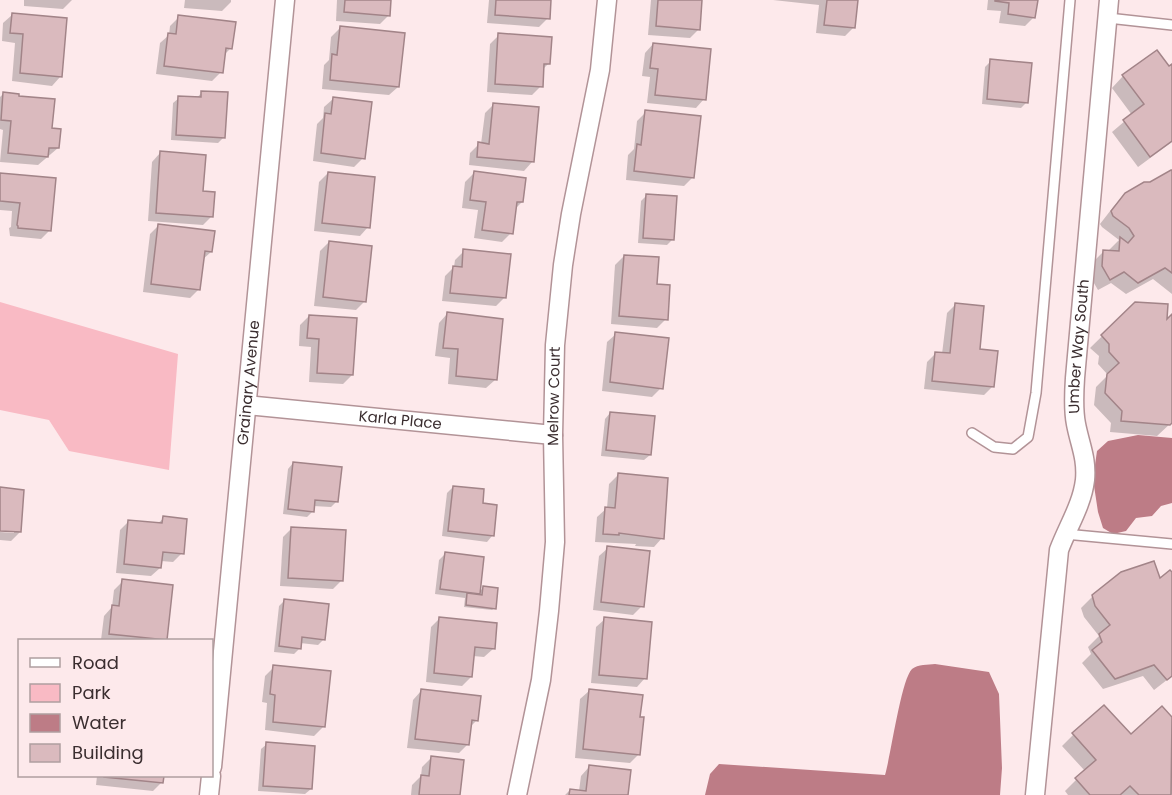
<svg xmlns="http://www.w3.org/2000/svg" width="1172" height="795" font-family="Poppins,sans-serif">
	<rect width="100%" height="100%" fill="#fde9eb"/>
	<path fill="#f9bac4" d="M0,302L178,354L169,470L69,451L49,420L0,410Z"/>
	<g fill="#bd7c86">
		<path d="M1138,435L1172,438V503L1161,506L1152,516L1136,518L1126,531L1113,534L1103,528L1098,512L1093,479L1097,451L1108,441Z"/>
		<path d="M935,664L989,672L999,694L1002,768L1000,795H705L710,774L719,764L885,775C891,755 901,680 912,669C918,664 928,665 935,664Z"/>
	</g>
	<g fill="#0003">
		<path d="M24,0H72L63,9L24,6Z"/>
		<path d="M185,0H231V2L222,11L184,8Z"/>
		<path d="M337,0H390L389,15L380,24L336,21Z"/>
		<path d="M489,0H550L548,18L539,27L487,23Z"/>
		<path d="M651,0H701L699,29L690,38L648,35Z"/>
		<path d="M773,0H856L854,27L845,36L816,33L819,5Z"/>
		<path d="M988,0H1036L1034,17L1025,26L999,23L1001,11L987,10Z"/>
		<path d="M12,15L60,77L52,86L12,81L15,43L2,41L3,23Z"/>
		<path d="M179,17L231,48L223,56L221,72L212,81L156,74L160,43L169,35L170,26Z"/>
		<path d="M340,28L398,87L389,95L322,89L324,65L329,60L331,37Z"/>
		<path d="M499,35L549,63L542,70L541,86L532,95L487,92L490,44Z"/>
		<path d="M653,44L704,99L696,108L647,103L650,77L642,76L645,53Z"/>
		<path d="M991,61L1026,103L1021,108L982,104L985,67Z"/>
		<path d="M1172,66V142L1138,167L1112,132L1132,115L1112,88L1123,76L1168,69Z"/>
		<path d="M202,92L224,137L218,143L171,140L173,103L179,98L196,99Z"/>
		<path d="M3,94L51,129L58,148L38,165L0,162L3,130L0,129V97Z"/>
		<path d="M333,99L363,158L354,167L313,161L317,124L323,118L324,107Z"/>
		<path d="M494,104L532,162L524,171L469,165L470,153L479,144H481L485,113Z"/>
		<path d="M646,112L693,177L684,186L626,180L628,155L634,149L637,121Z"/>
		<path d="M160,153L202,192L212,216L203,225L148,221L152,162Z"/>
		<path d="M1172,172V294L1153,279L1126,294L1111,283L1098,290L1091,278L1092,263L1104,251L1109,252V250L1119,240L1102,227L1100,224L1114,206L1126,194L1150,184Z"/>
		<path d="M328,173L368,227L360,236L314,231L319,182Z"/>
		<path d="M474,173L522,202L514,210L511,233L502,242L474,238L478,210L462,208L465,182Z"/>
		<path d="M0,175L50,230L41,239L10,236L9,228L11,227L12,211L0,210Z"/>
		<path d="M646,196L672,240L667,245L638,243L641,201Z"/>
		<path d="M159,225L211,252L202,260L199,289L190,298L143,292L150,234Z"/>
		<path d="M329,242L365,301L356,310L314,306L320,251Z"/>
		<path d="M464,251L505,297L496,306L442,301L445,276L454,267L455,260Z"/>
		<path d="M624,256L655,285L666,319L657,328L611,324L615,265Z"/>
		<path d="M1136,303L1165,323L1172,316V422L1157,436L1110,432L1111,423L1094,405L1096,387L1108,375L1098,364L1099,356L1090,348Z"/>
		<path d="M955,305L978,351L993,386L984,395L924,389L927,362L936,353L942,354L947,313Z"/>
		<path d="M447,314L495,380L486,388L448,384L450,358L435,356L439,323Z"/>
		<path d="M309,316L352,375L343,384L309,382L311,347L299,346L300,325Z"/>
		<path d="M616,334L661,388L652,397L602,391L607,342Z"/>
		<path d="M610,413L650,455L644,460L601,456L605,419Z"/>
		<path d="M293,463L336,502L331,507L313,506V511L307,517L283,514L288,469Z"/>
		<path d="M618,475L662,538L654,547L635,546L636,544L595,542L597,517L607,508L609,484Z"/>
		<path d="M453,487L481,504L492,536L487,542L442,536L447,493Z"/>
		<path d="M0,489L20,532L11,541L0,540V532L14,533V530L0,529Z"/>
		<path d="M164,518L182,553L173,562L161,561L160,568L151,576L116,573L120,530L129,521L157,524Z"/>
		<path d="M292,528L342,580L333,589L280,586L283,537Z"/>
		<path d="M608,548L642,606L633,615L593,610L599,556Z"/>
		<path d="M445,554L478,593L475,596H480L481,590L483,588L495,608L492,610L464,607L465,598L435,594L439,560Z"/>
		<path d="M1172,575V676L1154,690L1143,676L1103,689L1082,663L1091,654L1088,647L1099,636L1084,617L1081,608L1093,596L1159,581Z"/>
		<path d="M123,581L166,640H101L104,616L112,607L114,590Z"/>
		<path d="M285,600L324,639L318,645L300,643V648L294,654L274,652L279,606Z"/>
		<path d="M440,618L493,649L484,657L473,656L471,677L462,686L426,682L431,627Z"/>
		<path d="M605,619L645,678L637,687L591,683L596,627Z"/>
		<path d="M274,667L323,727L314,736L265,730L267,703L262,702L265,676Z"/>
		<path d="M421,691L477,720L470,727L468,744L459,753L407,748L413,700Z"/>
		<path d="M589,691L638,755L630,763L575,758L580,699Z"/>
		<path d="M1162,708L1172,719V794L1171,795H1068L1065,791L1085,771L1062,746L1074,734L1130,736Z"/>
		<path d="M267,744L311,789L305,794L258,791L261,749Z"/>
		<path d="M431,758L459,795H411L412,785L421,776L422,767Z"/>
		<path d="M589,767L626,795H565L570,790L579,791L581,776Z"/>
		<path d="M97,776H162V782L153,791L96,785Z"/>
	</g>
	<g fill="#dababe" stroke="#a28488" stroke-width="1.5">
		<path d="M345,0H391L390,16L344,12Z"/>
		<path d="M496,0H551L550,19L495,15Z"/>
		<path d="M658,0H702L700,30L656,26Z"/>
		<path d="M827,0H858L855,28L824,25Z"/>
		<path d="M995,0H1038L1035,18L1008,14L1009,3L995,1Z"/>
		<path d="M12,13L67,18L62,77L20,73L23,34L10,33Z"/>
		<path d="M178,15L236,22L232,49L226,48L223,73L164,66L168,33L176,34Z"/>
		<path d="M340,26L405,33L399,87L330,80L332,54L337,55Z"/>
		<path d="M498,33L552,37L550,64H544L543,87L495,84Z"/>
		<path d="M653,43L711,49L706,100L655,95L658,69L650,68Z"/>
		<path d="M1157,50L1169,66L1172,64V141L1150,157L1123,120L1144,104L1122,75Z"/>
		<path d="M990,59L1032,63L1028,103L987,99Z"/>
		<path d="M201,91L228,92L225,138L176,135L178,96L201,97Z"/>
		<path d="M3,92L19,94V96L55,99L52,128L61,129L59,148H49L48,157L8,153L11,121L1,120Z"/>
		<path d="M333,97L372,102L365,159L321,153L325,113L331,114Z"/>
		<path d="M493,103L539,107L534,162L477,157L478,142L489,144Z"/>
		<path d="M645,110L701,116L694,178L634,171L637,144L641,145Z"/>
		<path d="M160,151L206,155L203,191L215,192L213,217L156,213Z"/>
		<path d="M1171,170H1172V273L1165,268L1138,283L1124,272L1110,280L1102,266L1103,250L1119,251L1120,237L1128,243L1134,236L1129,228L1113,216L1111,211L1125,193L1144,182H1150Z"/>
		<path d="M474,171L526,178L523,202H517L513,234L482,230L486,202L470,200Z"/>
		<path d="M328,172L375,177L370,228L322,223Z"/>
		<path d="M0,173L56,178L51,231L18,228V226L17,225L20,203L0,201Z"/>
		<path d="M646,194L677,196L674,240L643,238Z"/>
		<path d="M158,224L215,231L212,252L205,251L200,290L151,284Z"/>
		<path d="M329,241L372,246L366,302L323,297Z"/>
		<path d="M463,249L511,254L506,298L450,293L453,266L462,267Z"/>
		<path d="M624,255L659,257L657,284L670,285L668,320L619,316Z"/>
		<path d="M1135,302L1168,304L1167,319L1172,314V423L1170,425L1121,421L1122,411L1105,393L1107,374L1119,363L1109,352V344L1101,335Z"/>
		<path d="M955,303L984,306L980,349L998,351L994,387L932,381L935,352L950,353Z"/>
		<path d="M447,312L503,319L497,380L456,376L458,349L443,348Z"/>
		<path d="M309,315L357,318L353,375L317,373L319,339L307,338Z"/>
		<path d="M615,332L669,338L663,389L610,382Z"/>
		<path d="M610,412L655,416L651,455L606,450Z"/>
		<path d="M293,462L342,467L338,502L315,500L314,512L288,509Z"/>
		<path d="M618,473L668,478L664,539L619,533V535L603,534L605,507L615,508Z"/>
		<path d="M453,486L484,489L483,503L497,505L494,536L448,531Z"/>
		<path d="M0,487L24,490L21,532L0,531Z"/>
		<path d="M163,516L187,519L184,554L163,552L161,568L124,564L128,520L162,523Z"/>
		<path d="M291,527L346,530L343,581L288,578Z"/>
		<path d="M607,546L650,551L644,607L601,602Z"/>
		<path d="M445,552L484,557L480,594L440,589Z"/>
		<path d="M1154,561L1160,578L1170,570L1172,572V676L1167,680L1154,665L1115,679L1092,650L1102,642L1099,634L1110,625L1095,606L1092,595L1121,572Z"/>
		<path d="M122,579L173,585L167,640L109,634L112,605L119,606Z"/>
		<path d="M483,586L498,588L496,609L466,605L467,593L482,595Z"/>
		<path d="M284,599L329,604L325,640L302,637L301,649L279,646Z"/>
		<path d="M439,617L497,623L495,649L475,647L472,677L434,673Z"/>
		<path d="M604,617L652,622L647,679L599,675Z"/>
		<path d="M273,665L331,671L325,727L273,722L275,695L270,694Z"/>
		<path d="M421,689L481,696L478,721L472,720L469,745L415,739Z"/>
		<path d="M589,689L643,695L640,717H644L640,755L583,749Z"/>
		<path d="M1104,705L1131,734L1162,706L1172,717L1171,795H1139L1130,786L1120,795H1090L1075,778L1096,760L1072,733Z"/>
		<path d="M266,742L315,746L312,789L263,786Z"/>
		<path d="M431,756L464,760L460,795H419L421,775L429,776Z"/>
		<path d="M589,765L631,770L628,795H569L570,789L586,791Z"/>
		<path d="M104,777V776H164L163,783Z"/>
	</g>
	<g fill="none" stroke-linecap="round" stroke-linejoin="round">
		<defs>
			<g id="lane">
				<path d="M1108,18L1172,25"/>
				<path d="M972,433L994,447L1013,449L1028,437L1036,393L1070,0"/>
				<path d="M1065,534L1172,544"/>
			</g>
			<g id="street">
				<path id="s1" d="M247,405L553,435"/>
				<path id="s2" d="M212,767L285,0"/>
				<path d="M209,795L211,776"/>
				<path id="s3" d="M517,795L541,680L549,611L555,542L553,435L555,345L563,265L571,214L600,70L607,0"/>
				<path id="s4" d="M1035,795L1059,550C1068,526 1082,505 1085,480C1087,458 1080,445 1076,424C1073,409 1074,393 1075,378L1109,0"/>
			</g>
		</defs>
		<use href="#lane" stroke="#b29397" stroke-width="12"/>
		<use href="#street" stroke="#b29397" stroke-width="21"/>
		<use href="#lane" stroke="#fff" stroke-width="9"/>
		<use href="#street" stroke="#fff" stroke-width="18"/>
	</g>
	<g text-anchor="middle" stroke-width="5" stroke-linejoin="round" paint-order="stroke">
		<g font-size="15" fill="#3b2e30" stroke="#fde9eb">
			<text dy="5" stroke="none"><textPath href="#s4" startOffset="456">Umber Way South</textPath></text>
			<text dy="5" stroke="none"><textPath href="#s2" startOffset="386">Grainary Avenue</textPath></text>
			<text dy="5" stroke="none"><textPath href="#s3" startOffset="402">Melrow Court</textPath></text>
			<text dy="5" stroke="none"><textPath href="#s1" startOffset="154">Karla Place</textPath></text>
		</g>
	</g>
	<rect x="18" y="639" width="195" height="138" fill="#fde9eb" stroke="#af9ea0" stroke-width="1.5"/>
	<rect x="30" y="658" width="30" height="9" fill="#ffffff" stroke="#af9ea0" stroke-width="1.5"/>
	<text x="72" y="669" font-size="18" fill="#3b2e30">Road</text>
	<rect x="30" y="684" width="30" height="18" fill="#f9bac4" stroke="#af9ea0" stroke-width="1.5"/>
	<text x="72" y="699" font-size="18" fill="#3b2e30">Park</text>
	<rect x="30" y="714" width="30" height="18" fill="#bd7c86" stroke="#af9ea0" stroke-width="1.5"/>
	<text x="72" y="729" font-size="18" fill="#3b2e30">Water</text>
	<rect x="30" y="744" width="30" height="18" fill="#dababe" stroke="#af9ea0" stroke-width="1.5"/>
	<text x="72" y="759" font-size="18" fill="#3b2e30">Building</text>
</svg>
